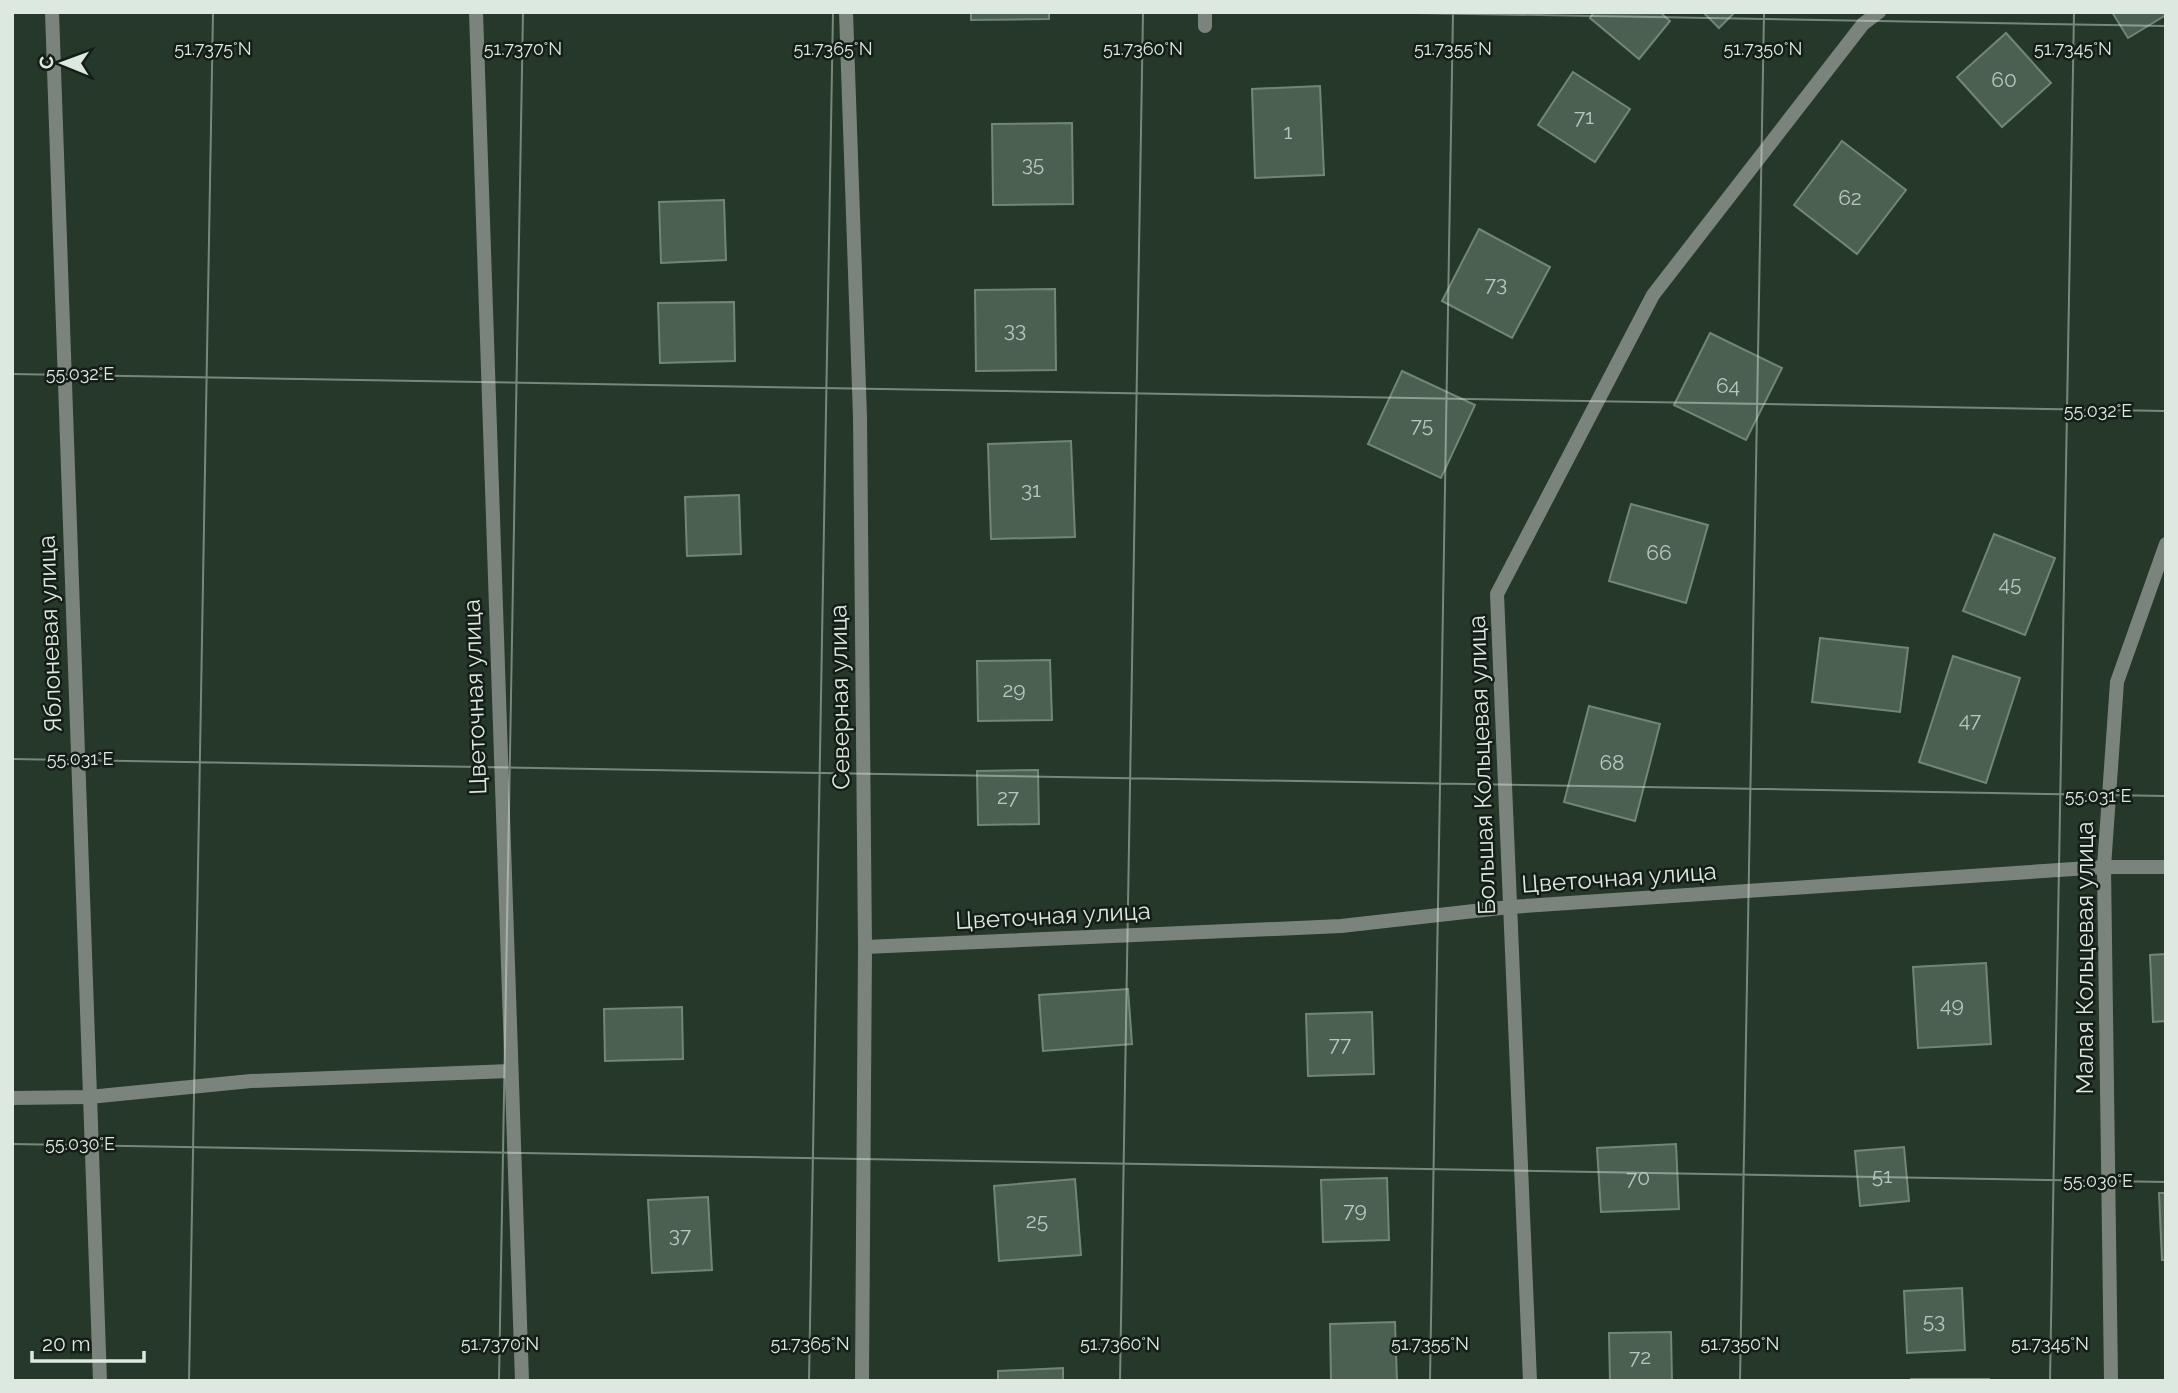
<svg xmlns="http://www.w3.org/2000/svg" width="2178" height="1393" font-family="Raleway,sans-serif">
	<rect width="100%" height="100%" fill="#25382a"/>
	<g fill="#4b6051" stroke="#718776" stroke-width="2">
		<path d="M971,12H1049V19L971,20Z"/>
		<path d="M1594,12H1660L1670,21L1639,59L1590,18Z"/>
		<path d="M1703,12H1735L1719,28Z"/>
		<path d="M2112,12H2166V15L2128,38Z"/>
		<path d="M2006,33L2051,83L2002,127L1957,77Z"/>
		<path d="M1573,72L1630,109L1595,162L1538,125Z"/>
		<path d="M1320,86L1324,175L1255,178L1252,89Z"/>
		<path d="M1072,123L1073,204L993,205L992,124Z"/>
		<path d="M1842,141L1906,190L1857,254L1794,205Z"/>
		<path d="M724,200L726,260L661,263L659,202Z"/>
		<path d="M1479,229L1550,267L1512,338L1442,301Z"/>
		<path d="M1055,289L1056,370L976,371L975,290Z"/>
		<path d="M734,302L735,361L660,363L658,303Z"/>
		<path d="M1710,333L1782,368L1746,440L1674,405Z"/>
		<path d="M1402,371L1475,405L1441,478L1368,444Z"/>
		<path d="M1071,441L1075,537L991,539L988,444Z"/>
		<path d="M739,495L741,554L687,556L685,497Z"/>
		<path d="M1631,504L1708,525L1686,603L1609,581Z"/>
		<path d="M1994,534L2055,558L2025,635L1963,611Z"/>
		<path d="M1820,638L1908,648L1900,712L1812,702Z"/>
		<path d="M1953,656L2020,678L1986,783L1919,762Z"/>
		<path d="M1050,660L1052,720L978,721L977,661Z"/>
		<path d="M1589,706L1660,724L1635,821L1564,802Z"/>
		<path d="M1038,770L1039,824L978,825L977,771Z"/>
		<path d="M2166,954V1021L2153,1022L2150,955Z"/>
		<path d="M1986,963L1991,1044L1918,1048L1913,967Z"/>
		<path d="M1128,989L1132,1044L1043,1051L1039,995Z"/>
		<path d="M682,1007L683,1059L605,1061L604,1009Z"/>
		<path d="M1372,1012L1374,1074L1308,1076L1306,1014Z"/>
		<path d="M1676,1144L1679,1209L1601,1212L1597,1148Z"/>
		<path d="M1904,1147L1909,1201L1860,1206L1855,1151Z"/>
		<path d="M1387,1178L1389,1240L1323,1242L1321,1180Z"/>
		<path d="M1075,1179L1081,1255L999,1261L994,1186Z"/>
		<path d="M2159,1193H2166V1260H2162Z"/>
		<path d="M708,1197L712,1270L652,1273L648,1200Z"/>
		<path d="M1962,1288L1965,1350L1907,1353L1904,1291Z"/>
		<path d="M1395,1322L1397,1381H1331L1330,1324Z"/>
		<path d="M1671,1332L1672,1381H1610L1609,1333Z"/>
		<path d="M1063,1368V1381H998V1371Z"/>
		<rect x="1911" y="1379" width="78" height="2"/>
	</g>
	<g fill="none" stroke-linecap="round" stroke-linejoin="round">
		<path stroke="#7a847d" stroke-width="14" d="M12,1098L89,1097L251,1081L510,1071"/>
		<g stroke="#7a847d" stroke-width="14">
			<path d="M52,12L100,1381"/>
			<path d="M476,12L522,1381"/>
			<path d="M846,12L860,417L865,947L862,1381"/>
			<path d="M1205,12V26"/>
			<path d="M865,947L1341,926L1510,907L2104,867H2166"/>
			<path d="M1530,1381L1497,594L1653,295L1863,24L1879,12"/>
			<path d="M2111,1381L2104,867L2117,682L2166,544"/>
		</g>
	</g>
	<path fill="none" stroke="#dde9e0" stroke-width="2" stroke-opacity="0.45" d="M1360,12L2166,26M12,374L2166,411M12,759L2166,796M12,1144L2166,1182M189,1381L213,12M499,1381L523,12M809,1381L833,12M1120,1381L1143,12M1430,1381L1453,12M1740,1381L1764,12M2050,1381L2074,12"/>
	<g text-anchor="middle" stroke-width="5" stroke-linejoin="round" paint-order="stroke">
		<g font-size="21" fill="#b8c7bc">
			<text x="2004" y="87">60</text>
			<text x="1584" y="124">71</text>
			<text x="1288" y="139">1</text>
			<text x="1033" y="171">35</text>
			<text x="1850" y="205">62</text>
			<text x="1496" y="291">73</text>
			<text x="1015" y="337">33</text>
			<text x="1728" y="393">64</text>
			<text x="1422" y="432">75</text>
			<text x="1031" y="497">31</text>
			<text x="1659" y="560">66</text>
			<text x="2010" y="591">45</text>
			<text x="1014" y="697">29</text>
			<text x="1970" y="727">47</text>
			<text x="1612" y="770">68</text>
			<text x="1008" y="804">27</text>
			<text x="1952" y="1012">49</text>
			<text x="1340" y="1051">77</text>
			<text x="1882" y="1183">51</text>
			<text x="1638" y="1185">70</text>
			<text x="1355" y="1217">79</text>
			<text x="1037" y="1228">25</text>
			<text x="680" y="1242">37</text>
			<text x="1934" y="1328">53</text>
			<text x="1640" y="1364">72</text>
		</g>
		<g font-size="24" fill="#dde9e0" stroke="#141d17">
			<text transform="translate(50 634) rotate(-92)" y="8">Яблоневая улица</text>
			<text transform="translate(475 697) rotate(-92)" y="8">Цветочная улица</text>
			<text transform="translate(840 697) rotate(-91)" y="8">Северная улица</text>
			<text transform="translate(1482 765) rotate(-92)" y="8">Большая Кольцевая улица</text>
			<text transform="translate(1619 878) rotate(-4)" y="8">Цветочная улица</text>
			<text transform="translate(1053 916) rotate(-3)" y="8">Цветочная улица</text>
			<text transform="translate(2085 958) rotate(-90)" y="8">Малая Кольцевая улица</text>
		</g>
	</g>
	<g font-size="18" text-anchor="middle" fill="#dde9e0" stroke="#141d17" stroke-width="5" stroke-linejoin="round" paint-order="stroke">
		<text x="213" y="55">51.7375°N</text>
		<text x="523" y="55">51.7370°N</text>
		<text x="833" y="55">51.7365°N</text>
		<text x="1143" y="55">51.7360°N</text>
		<text x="1453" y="55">51.7355°N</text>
		<text x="1763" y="55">51.7350°N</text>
		<text x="2073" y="55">51.7345°N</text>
		<text x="80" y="380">55.032°E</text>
		<text x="2098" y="417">55.032°E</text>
		<text x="80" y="765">55.031°E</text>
		<text x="2098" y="802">55.031°E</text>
		<text x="80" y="1150">55.030°E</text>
		<text x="2098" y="1187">55.030°E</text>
		<text x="500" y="1350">51.7370°N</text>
		<text x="810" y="1350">51.7365°N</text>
		<text x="1120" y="1350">51.7360°N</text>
		<text x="1430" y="1350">51.7355°N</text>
		<text x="1740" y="1350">51.7350°N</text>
		<text x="2050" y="1350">51.7345°N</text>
	</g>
	<rect width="2178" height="1393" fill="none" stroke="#dde9e0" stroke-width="28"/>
	<g transform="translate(63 63) rotate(271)" stroke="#141d17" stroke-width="5" paint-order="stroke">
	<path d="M0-5L12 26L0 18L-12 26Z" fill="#dde9e0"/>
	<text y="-10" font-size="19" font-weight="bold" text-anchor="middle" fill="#dde9e0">С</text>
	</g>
	<path d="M32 1351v10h112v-10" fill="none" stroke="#dde9e0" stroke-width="3.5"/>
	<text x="42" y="1351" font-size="21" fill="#dde9e0" stroke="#141d17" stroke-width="5" paint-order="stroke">20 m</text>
</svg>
